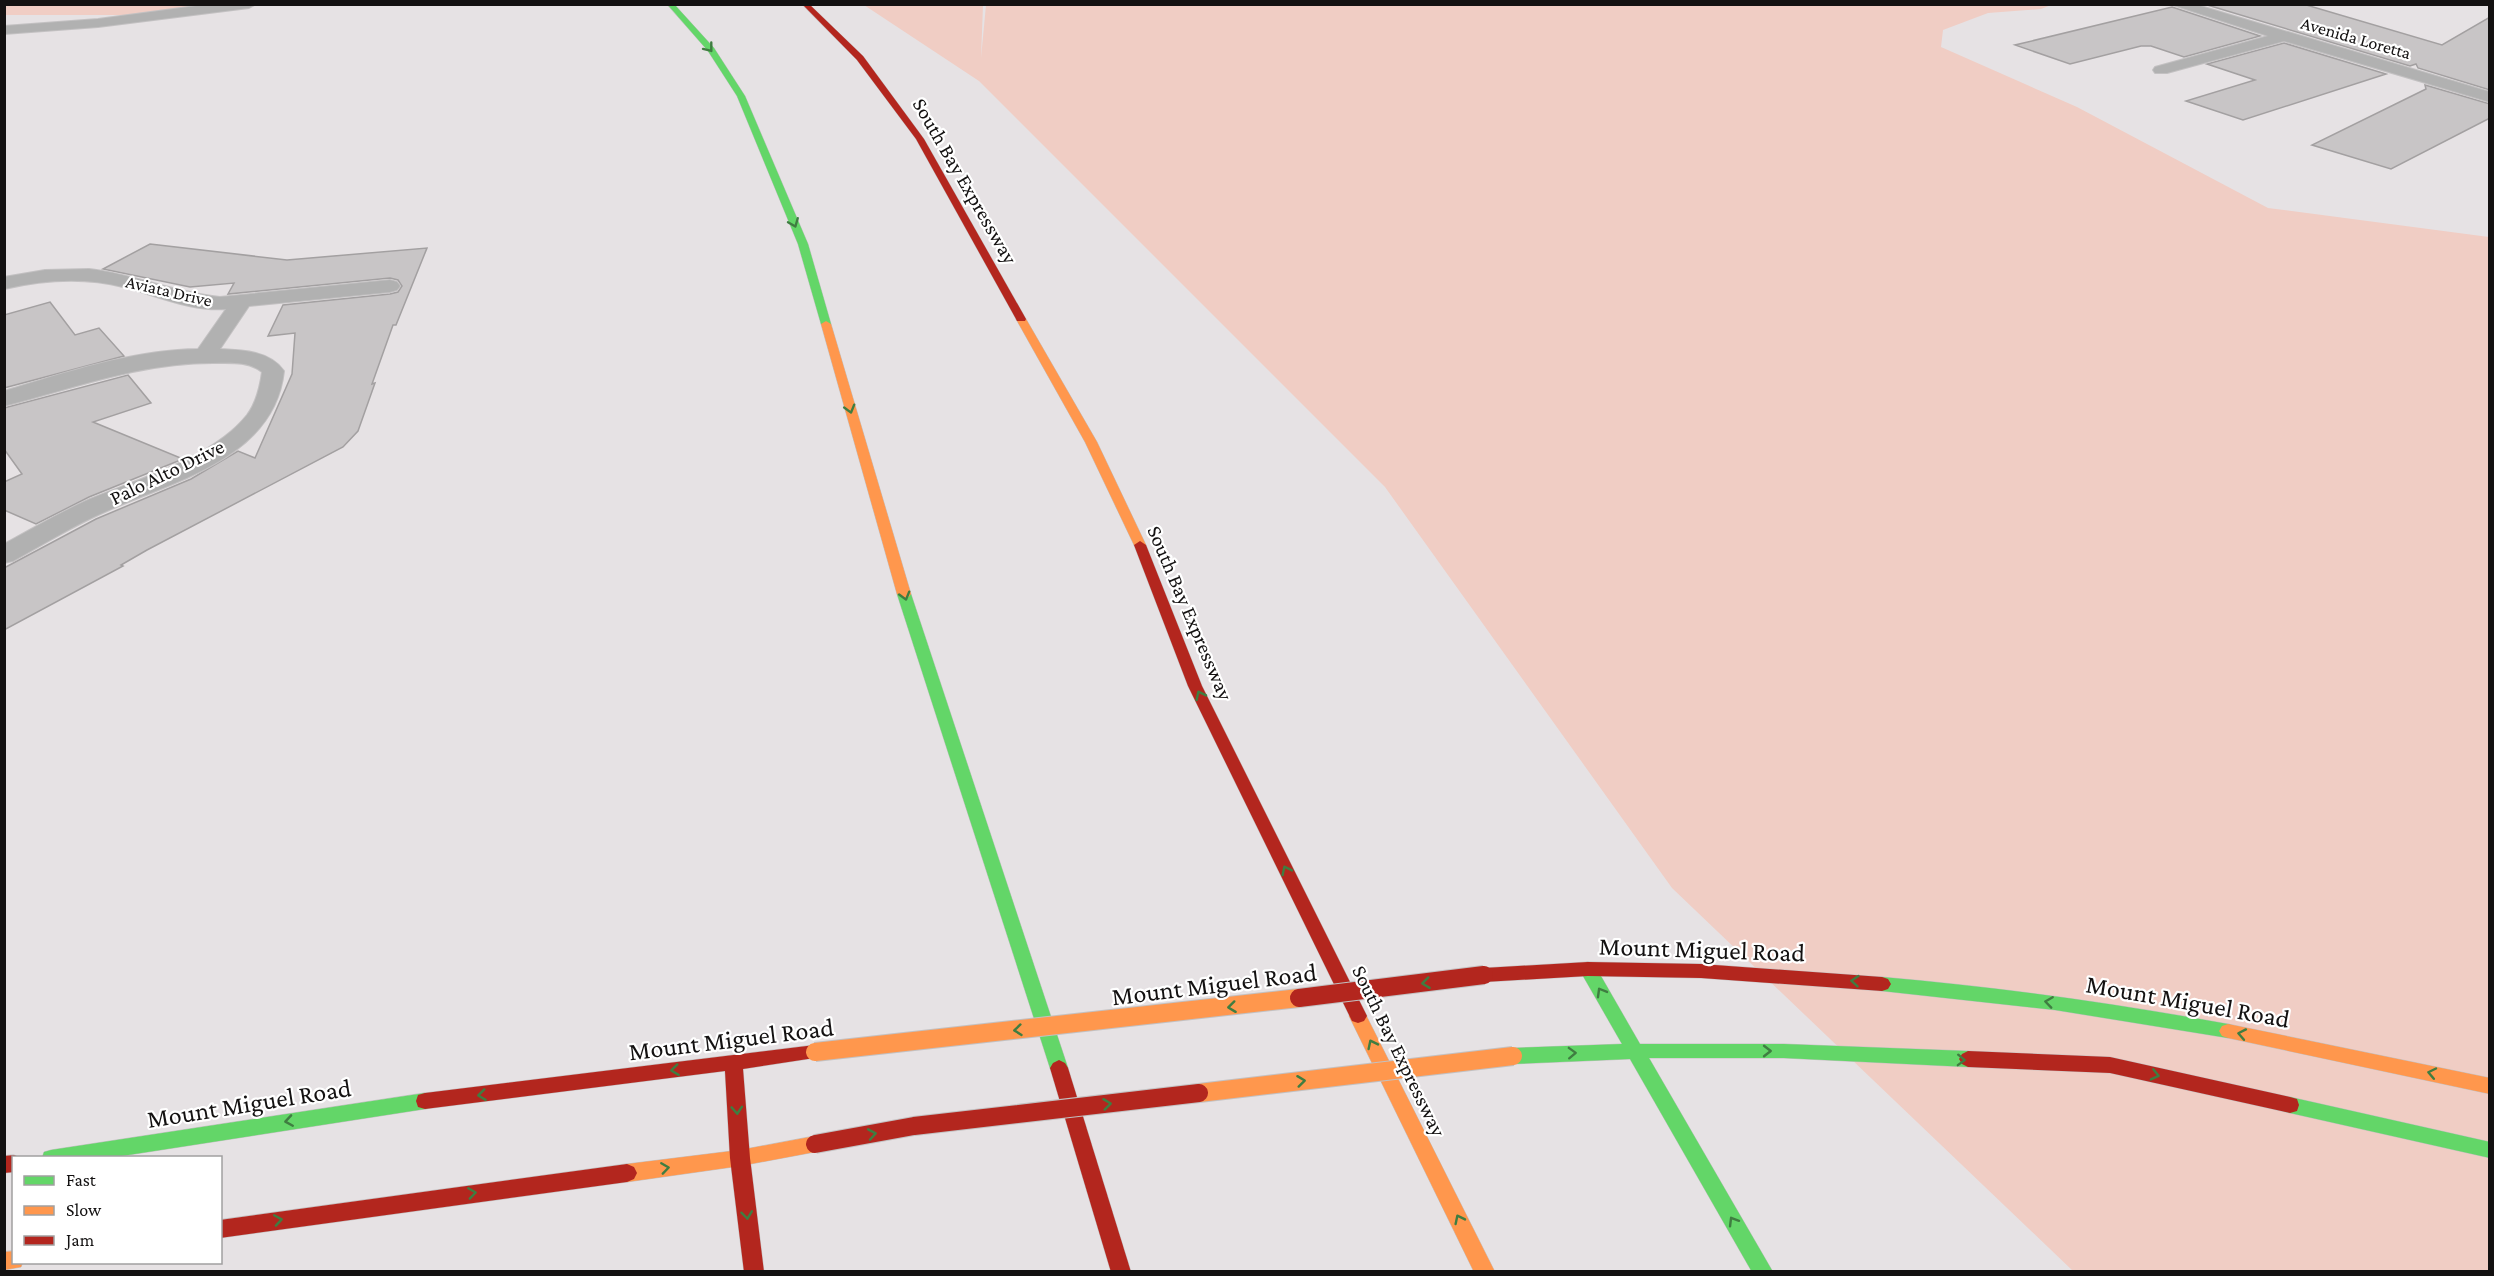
<svg xmlns="http://www.w3.org/2000/svg" width="2494" height="1276" font-family="'Crimson Pro',serif">
	<rect width="100%" height="100%" fill="#e6e2e4"/>
	<g fill="#f0cdc4">
		<path d="M5,4L245,5L199,15H5Z"/>
		<path d="M864,5H983L981,58L986,5H2051L2041,9L1988,13L1943,30L1941,47L2077,107L2268,208L2489,237V1271H2073L1672,888L1385,487L979,81Z"/>
	</g>
	<g fill="#c8c5c6" stroke="#a3a0a1" stroke-width="1.5">
		<path d="M2204,4H2303L2442,45L2490,17V90L2418,68L2416,64L2410,66Z"/>
		<path d="M2172,7L2260,36L2184,57L2151,46H2141L2070,64L2015,45Z"/>
		<path d="M2284,43L2386,74L2243,120L2186,101L2255,80L2207,64Z"/>
		<path d="M2425,85L2490,104V118L2391,169L2312,145L2426,89Z"/>
		<path d="M150,244L287,260L427,248L396,325H393L372,384L375,383L358,431L343,447L147,550L121,565L123,566L4,630V568L96,519L191,479L238,451L255,458L292,374L295,333L268,336L283,305L390,294L398,292L402,286L398,280L390,278L228,294L234,283L190,287L103,269Z"/>
		<path d="M50,302L75,335L99,328L124,356L4,388V315Z"/>
		<path d="M128,375L151,403L93,422L183,459L89,497L36,524L4,510V482L22,474L4,449V408Z"/>
	</g>
	<g fill="none" stroke-linecap="round" stroke-linejoin="round">
		<defs>
			<g id="street">
				<path d="M211,4H256L249,8L98,27L4,34V26L98,19Z"/>
				<path d="M2170,4H2194L2490,92V102L2284,41L2167,73H2155L2153,70L2155,67L2268,36Z"/>
				<path d="M89,269C134,274 175,293 220,297L390,280L397,282L400,286L397,290L390,292L249,306L220,349C243,350 270,351 284,371C275,458 174,481 107,511C74,525 44,544 13,561L4,563V544C33,528 61,512 90,499C138,479 213,458 247,415C256,403 260,387 262,372C248,361 230,363 213,363C139,363 75,388 4,406V391C67,372 133,350 198,349L226,309C191,312 156,295 123,287C84,277 43,280 4,289V277L45,270Z"/>
			</g>
			<g id="fast">
				<path d="M667,4H674L714,48L745,96L808,244L831,324L830,326L826,327L821,324L798,244L737,96L708,51Z"/>
				<path d="M904,590L911,594L1068,1068L1065,1073L1059,1076L1053,1073L1050,1068L897,594Z"/>
				<path d="M1588,962L1594,964L1640,1044H1784L1968,1051L1974,1054L1977,1059L1974,1064L1968,1067L1784,1058H1649L1773,1272H1752L1630,1059L1513,1064L1507,1061L1504,1056L1507,1051L1513,1048L1622,1044L1579,969L1582,964Z"/>
				<path d="M1882,977C1998,987 2113,1003 2228,1024L2234,1026L2237,1031L2234,1036L2228,1038L2055,1010L1882,991L1876,989L1873,984L1876,979Z"/>
				<path d="M425,1093L432,1095L434,1101L432,1107L425,1109L109,1158H42L44,1152L51,1150Z"/>
				<path d="M2290,1097L2490,1142V1158L2290,1113L2283,1111L2281,1105L2283,1099Z"/>
			</g>
			<g id="slow">
				<path d="M1021,316L1026,319L1097,442L1146,545L1144,548L1140,549L1134,545L1085,442L1016,319Z"/>
				<path d="M826,321L831,324L911,594L909,597L904,598L897,594L821,324Z"/>
				<path d="M1358,1009L1364,1011L1495,1272H1474L1349,1016L1352,1011Z"/>
				<path d="M2228,1024L2490,1078V1094L2228,1038L2222,1036L2219,1031L2222,1026Z"/>
				<path d="M815,1136L822,1138L824,1144L822,1150L815,1152L740,1166L627,1182L620,1179L617,1173L620,1167L627,1164L740,1150Z"/>
				<path d="M14,1251V1262H23L21,1267L4,1270V1252Z"/>
			</g>
			<g id="jam">
				<path d="M802,4H809L863,56L924,139L1026,319L1025,321H1017L1016,319L916,139L857,60Z"/>
				<path d="M1140,541L1146,545L1202,686L1367,1016L1364,1021L1358,1023L1352,1021L1188,686L1134,545Z"/>
				<path d="M1588,962L1701,964L1882,977L1888,979L1891,984L1888,989L1882,991L1701,978L1588,976L1484,982L1478,980L1475,975L1478,970L1484,968Z"/>
				<path d="M815,1045L821,1047L824,1052L821,1057L743,1069L750,1158L764,1272H744L730,1158L725,1071L425,1109L418,1107L416,1101L418,1095L425,1093Z"/>
				<path d="M1968,1051L2110,1057L2290,1097L2297,1099L2299,1105L2297,1111L2290,1113L2110,1073L1968,1067L1962,1064L1959,1059L1962,1054Z"/>
				<path d="M1059,1060L1065,1063L1068,1068L1131,1272H1111L1050,1068L1053,1063Z"/>
				<path d="M14,1155L21,1158H14V1172L4,1173V1156Z"/>
				<path d="M627,1164L634,1167L637,1173L634,1179L627,1182L220,1238V1220Z"/>
			</g>
		</defs>
		<use href="#street" stroke="#c3c1c2" stroke-width="2"/>
		<use href="#fast" stroke="#c3c1c2" stroke-width="1"/>
		<use href="#slow" stroke="#c3c1c2" stroke-width="1"/>
		<use href="#jam" stroke="#c3c1c2" stroke-width="1"/>
		<use href="#street" fill="#b1b1b1" fill-rule="evenodd"/>
		<use href="#fast" fill="#63d668" fill-rule="evenodd"/>
		<use href="#slow" fill="#ff974d" fill-rule="evenodd"/>
		<use href="#jam" fill="#b3261e" fill-rule="evenodd"/>
		<defs>
			<g id="slow-bridge">
				<path d="M815,1052L1299,998"/>
				<path d="M1199,1093L1513,1056"/>
			</g>
			<g id="jam-bridge">
				<path d="M1299,998L1484,975"/>
				<path d="M815,1144L914,1126L1199,1093"/>
			</g>
		</defs>
		<use href="#slow-bridge" stroke="#c3c1c2" stroke-width="20" stroke-linecap="butt"/>
		<use href="#jam-bridge" stroke="#c3c1c2" stroke-width="20" stroke-linecap="butt"/>
		<use href="#slow-bridge" stroke="#ff974d" stroke-width="18"/>
		<use href="#jam-bridge" stroke="#b3261e" stroke-width="18"/>
	</g>
	<defs><path id="oneway-chevron" d="M-2-3.5L2.5 0L-2 3.5" fill="none" stroke-width="1.6" stroke-linecap="round" stroke-linejoin="round" transform="scale(1.5)"/></defs>
	<g stroke="#3f7d41">
		<use href="#oneway-chevron" transform="translate(709 48) rotate(52)"/>
		<use href="#oneway-chevron" transform="translate(794 223) rotate(68)"/>
		<use href="#oneway-chevron" transform="translate(850 409) rotate(74)"/>
		<use href="#oneway-chevron" transform="translate(905 596) rotate(74)"/>
		<use href="#oneway-chevron" transform="translate(1200 695) rotate(-116)"/>
		<use href="#oneway-chevron" transform="translate(1286 870) rotate(-116)"/>
		<use href="#oneway-chevron" transform="translate(1855 981) rotate(-175)"/>
		<use href="#oneway-chevron" transform="translate(1426 983) rotate(173)"/>
		<use href="#oneway-chevron" transform="translate(1601 992) rotate(-120)"/>
		<use href="#oneway-chevron" transform="translate(2049 1002) rotate(-172)"/>
		<use href="#oneway-chevron" transform="translate(1232 1007) rotate(173)"/>
		<use href="#oneway-chevron" transform="translate(1018 1030) rotate(174)"/>
		<use href="#oneway-chevron" transform="translate(2242 1034) rotate(-169)"/>
		<use href="#oneway-chevron" transform="translate(1372 1044) rotate(-116)"/>
		<use href="#oneway-chevron" transform="translate(1767 1051)"/>
		<use href="#oneway-chevron" transform="translate(1572 1053) rotate(-2)"/>
		<use href="#oneway-chevron" transform="translate(1961 1060) rotate(2)"/>
		<use href="#oneway-chevron" transform="translate(675 1070) rotate(173)"/>
		<use href="#oneway-chevron" transform="translate(2432 1073) rotate(-168)"/>
		<use href="#oneway-chevron" transform="translate(2155 1075) rotate(13)"/>
		<use href="#oneway-chevron" transform="translate(1301 1081) rotate(-7)"/>
		<use href="#oneway-chevron" transform="translate(482 1095) rotate(173)"/>
		<use href="#oneway-chevron" transform="translate(1107 1104) rotate(-7)"/>
		<use href="#oneway-chevron" transform="translate(737 1110) rotate(86)"/>
		<use href="#oneway-chevron" transform="translate(289 1121) rotate(171)"/>
		<use href="#oneway-chevron" transform="translate(872 1134) rotate(-10)"/>
		<use href="#oneway-chevron" transform="translate(665 1168) rotate(-8)"/>
		<use href="#oneway-chevron" transform="translate(472 1193) rotate(-8)"/>
		<use href="#oneway-chevron" transform="translate(747 1215) rotate(83)"/>
		<use href="#oneway-chevron" transform="translate(1459 1219) rotate(-116)"/>
		<use href="#oneway-chevron" transform="translate(278 1220) rotate(-9)"/>
		<use href="#oneway-chevron" transform="translate(1733 1221) rotate(-121)"/>
	</g>
	<g text-anchor="middle" stroke-width="4.5" stroke-linejoin="round" paint-order="stroke">
		<g font-size="18" fill="#131111" stroke="#fff">
			<text transform="translate(2356 38) rotate(16)" y="6">Avenida Loretta</text>
			<text transform="translate(169 291) rotate(13)" y="6">Aviata Drive</text>
		</g>
		<g font-size="21" fill="#131111" stroke="#fff">
			<text transform="translate(965 181) rotate(60)" y="7">South Bay Expressway</text>
			<text transform="translate(167 472) rotate(-26)" y="7">Palo Alto Drive</text>
			<text transform="translate(1190 613) rotate(67)" y="7">South Bay Expressway</text>
			<text transform="translate(1399 1051) rotate(64)" y="7">South Bay Expressway</text>
		</g>
		<g font-size="26" fill="#131111" stroke="#fff">
			<text transform="translate(1702 949) rotate(2)" y="9">Mount Miguel Road</text>
			<text transform="translate(1214 984) rotate(-7)" y="9">Mount Miguel Road</text>
			<text transform="translate(2188 1001) rotate(10)" y="9">Mount Miguel Road</text>
			<text transform="translate(731 1039) rotate(-7)" y="9">Mount Miguel Road</text>
			<text transform="translate(249 1103) rotate(-9)" y="9">Mount Miguel Road</text>
		</g>
	</g>
	<rect width="2494" height="1276" fill="none" stroke="#131111" stroke-width="12"/>
	<rect x="12" y="1156" width="210" height="108" fill="#ffffff" stroke="#a1a0a0" stroke-width="1.5"/>
	<rect x="24" y="1176" width="30" height="9" fill="#63d668" stroke="#a1a0a0" stroke-width="1.5"/>
	<text x="66" y="1186" font-size="18" fill="#131111">Fast</text>
	<rect x="24" y="1206" width="30" height="9" fill="#ff974d" stroke="#a1a0a0" stroke-width="1.5"/>
	<text x="66" y="1216" font-size="18" fill="#131111">Slow</text>
	<rect x="24" y="1236" width="30" height="9" fill="#b3261e" stroke="#a1a0a0" stroke-width="1.5"/>
	<text x="66" y="1246" font-size="18" fill="#131111">Jam</text>
</svg>
